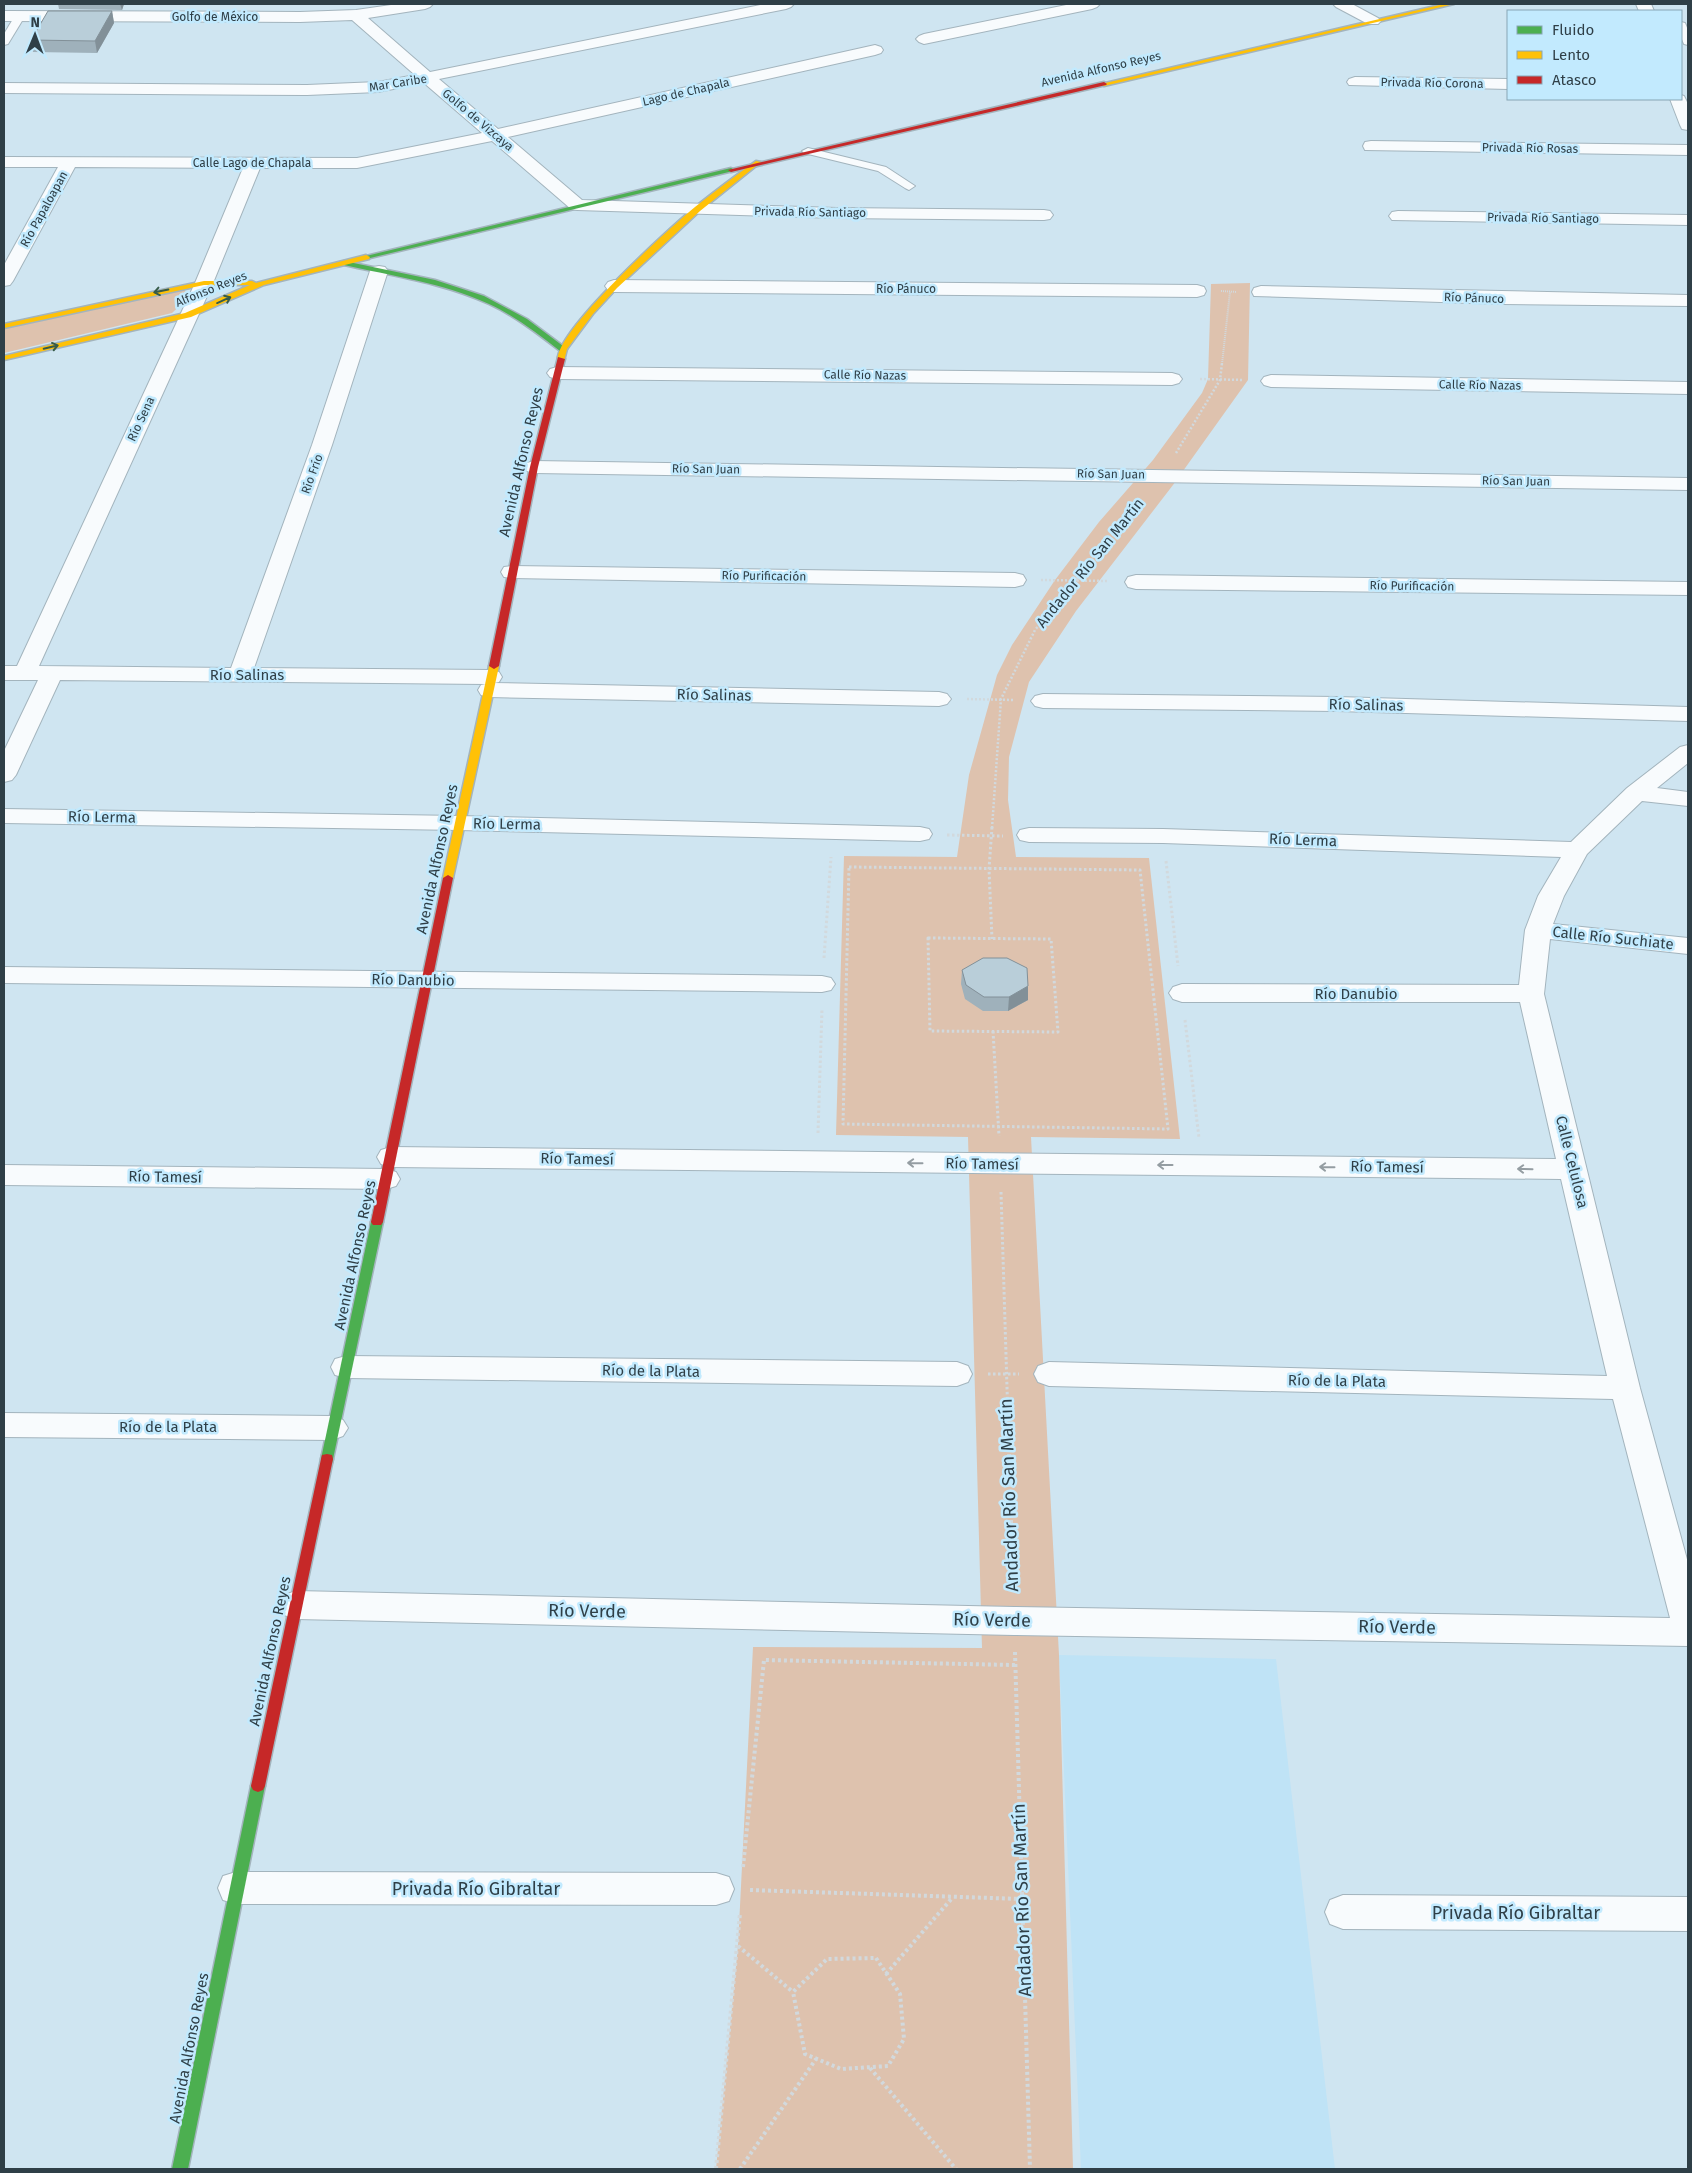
<svg xmlns="http://www.w3.org/2000/svg" width="1692" height="2173" font-family="'Fira Sans',sans-serif">
	<rect width="100%" height="100%" fill="#cfe5f1"/>
	<path fill="#bfe3f6" d="M1059,1655L1276,1659L1335,2169H1081Z"/>
	<g fill="#dec2ae">
		<path d="M1250,283L1248,380L1173,485L1076,611L1029,682L1009,757L1008,800L1016,857L1149,858L1180,1139L1031,1137L1059,1655L1073,2169H716L738,1946L753,1647L982,1648L968,1137L836,1135L844,856L957,857L969,775L997,675L1012,645L1055,580L1099,522L1153,460L1202,393L1208,379L1211,284Z"/>
		<path d="M185,290L187,299L172,313L4,353V329L158,293Z"/>
	</g>
	<g fill="none" stroke-linecap="round" stroke-linejoin="round">
		<defs>
			<g id="lane">
				<path d="M20,13L25,16L8,44L4,45V34L16,14Z"/>
				<path d="M1681,22L1685,23L1688,30V45L1684,44L1681,37Z"/>
				<path d="M808,148L886,167L915,186L909,190L905,188L878,171L804,153L802,151Z"/>
			</g>
			<g id="street">
				<path d="M398,4H433L430,7L425,9L368,18L430,72L765,4H794L791,7L786,9L439,79L498,129L875,45L881,47L883,50L881,53L875,55L508,137L582,200L837,208L1044,210L1050,211L1053,215L1050,219L1044,220L837,218L577,210L571,209L492,141L357,168H260L213,283L39,666L231,668L312,445L370,271L373,267L379,266L385,267L388,271L332,445L254,668L491,670L499,672L502,677L499,682L494,683L939,692L947,694L951,699L947,704L939,706L489,697L481,695L478,690L481,685L486,684L60,680L16,775L12,780L4,782V751L38,680H4V666H17L195,283L243,168L75,167L13,281L10,285L4,286V265L58,167H4V157L357,158L482,133L424,83L378,92L307,95L4,93V83L307,85L378,82L415,75L352,20L300,22L4,21V11L300,12L356,10Z"/>
				<path d="M1071,4H1100L1097,7L1092,9L924,44L919,42L916,39L919,36L924,34Z"/>
				<path d="M1333,4H1352L1378,18L1381,21L1378,24H1368L1336,7Z"/>
				<path d="M1636,4H1651L1654,11H1639Z"/>
				<path d="M1355,77L1508,79V89L1349,85L1347,82L1349,79Z"/>
				<path d="M1681,95L1684,96L1688,104V130L1682,129L1680,125L1670,99H1681Z"/>
				<path d="M1371,141L1688,145V155L1365,150L1363,146L1365,142Z"/>
				<path d="M1398,211L1688,215V225L1392,220L1389,216L1392,212Z"/>
				<path d="M614,280L1197,285L1204,287L1206,291L1204,295L1197,297L614,292L608,290L605,286L608,282Z"/>
				<path d="M1261,286L1688,295V306L1503,304L1254,296L1252,292L1254,288Z"/>
				<path d="M557,367L1172,373L1179,375L1182,379L1179,383L1172,385L557,379L550,377L547,373L550,369Z"/>
				<path d="M1271,375L1688,382V394L1271,387L1264,385L1261,381L1264,377Z"/>
				<path d="M534,461L1688,478V490L534,473L527,471L524,467L527,463Z"/>
				<path d="M512,566L1015,573L1023,575L1026,580L1023,585L1015,587L512,578L504,577L501,572L504,567Z"/>
				<path d="M1136,575L1688,582V595L1136,589L1128,587L1125,582L1128,577Z"/>
				<path d="M1043,694L1337,697L1688,707V721L1337,711L1043,708L1035,706L1031,701L1035,696Z"/>
				<path d="M1688,745V763L1657,788L1688,792V806L1642,801L1587,854L1564,896L1553,924L1688,938V954L1550,939L1544,994L1640,1388L1688,1563V1646L1014,1635L296,1619L284,1615L279,1605L284,1595L296,1591L1014,1607L1670,1618L1613,1399L1049,1386L1038,1382L1034,1374L1038,1366L1049,1362L1607,1376L1561,1179L391,1167L381,1164L377,1157L381,1150L391,1147L1556,1159L1520,1002H1182L1173,999L1169,993L1173,987L1182,984L1519,985L1525,930L1538,896L1561,857L1163,843L1029,842L1020,840L1017,835L1020,830L1029,828L1163,829L1571,842L1627,788L1680,747Z"/>
				<path d="M4,809L459,816L920,827L929,829L932,834L929,839L920,841L459,830L4,823Z"/>
				<path d="M4,967L822,976L831,978L835,984L831,990L822,992L4,983Z"/>
				<path d="M4,1165L386,1169L396,1172L400,1179L396,1186L386,1189L4,1185Z"/>
				<path d="M346,1356L957,1362L968,1366L972,1374L968,1382L957,1386L346,1378L335,1375L331,1367L335,1359Z"/>
				<path d="M4,1413L332,1416L343,1420L348,1428L343,1436L332,1440L4,1437Z"/>
				<path d="M236,1872L716,1873L729,1877L734,1889L729,1901L716,1905L236,1904L223,1900L218,1888L223,1876Z"/>
				<path d="M1343,1895L1688,1897V1931L1343,1929L1330,1924L1325,1912L1330,1900Z"/>
			</g>
			<g id="fast">
				<path d="M731,168L733,169V171L366,259L362,257Z"/>
				<path d="M344,261L435,280L484,296L527,319L567,349L560,351C538,334 515,316 489,304C443,283 393,276 344,265Z"/>
				<path d="M377,1218L381,1219L383,1222L333,1459L332,1463L327,1464L322,1463L321,1459L371,1222L373,1219Z"/>
				<path d="M258,1780L263,1782L265,1786L188,2169H172L251,1786L253,1782Z"/>
			</g>
			<g id="slow">
				<path d="M1444,4H1454L1104,86L1101,84Z"/>
				<path d="M756,161L761,162L700,211L617,288L593,314L567,349L564,361H558C552,334 671,227 695,207C715,191 735,176 756,161Z"/>
				<path d="M366,255L370,257L369,259L264,285L191,317L4,360V356L185,313L250,285H204L4,328V324L204,281H252L256,283Z"/>
				<path d="M494,663L499,666L453,878L448,881L443,878L489,666Z"/>
			</g>
			<g id="jam">
				<path d="M1104,82L1107,84L1106,85L731,172L728,170Z"/>
				<path d="M558,357L565,359L538,467L499,666L494,669L489,666L530,467Z"/>
				<path d="M448,875L453,878L383,1222L381,1225H373L371,1222L443,878Z"/>
				<path d="M327,1454L332,1455L333,1459L265,1786L263,1790L258,1792L253,1790L251,1786L321,1459L322,1455Z"/>
			</g>
		</defs>
		<use href="#lane" stroke="#a3b4bd" stroke-width="2"/>
		<use href="#street" stroke="#a3b4bd" stroke-width="2"/>
		<use href="#fast" stroke="#a3b4bd" stroke-width="3"/>
		<use href="#slow" stroke="#a3b4bd" stroke-width="3"/>
		<use href="#jam" stroke="#a3b4bd" stroke-width="3"/>
		<g stroke="#d2d9dd" stroke-width="2" stroke-dasharray="1 1" stroke-linecap="butt">
			<path d="M1221,291L1237,292"/>
			<path d="M1222,364L1230,292"/>
		</g>
		<g stroke="#d2d9dd" stroke-width="2.5" stroke-dasharray="2 2" stroke-linecap="butt">
			<path d="M1200,379L1244,380"/>
			<path d="M1176,453L1220,380L1222,363"/>
			<path d="M1041,580L1109,581"/>
			<path d="M967,699L1014,700"/>
			<path d="M992,828L1001,699L1035,630L1141,500"/>
		</g>
		<g stroke="#d2d9dd" stroke-width="3" stroke-dasharray="2.5 2.5" stroke-linecap="butt">
			<path d="M992,827L989,869L992,939"/>
			<path d="M947,835L1003,836"/>
			<path d="M1166,861L1178,966"/>
			<path d="M849,867L1140,870L1168,1129L843,1124Z"/>
			<path d="M928,938L1051,939L1058,1032L930,1031Z"/>
			<path d="M824,958L831,857"/>
			<path d="M1185,1020L1199,1138"/>
			<path d="M993,1031L999,1136"/>
			<path d="M818,1133L822,1009"/>
			<path d="M1001,1192L1008,1420"/>
			<path d="M988,1374H1019"/>
		</g>
		<g stroke="#d2d9dd" stroke-width="4" stroke-dasharray="3 3" stroke-linecap="butt">
			<path d="M1008,1418L1013,1590"/>
			<path d="M1015,1652L1030,2169"/>
			<path d="M743,1867L764,1660L1015,1665"/>
			<path d="M750,1890L1022,1899"/>
			<path d="M738,1946L793,1992"/>
			<path d="M876,1958L900,1994L904,2039L888,2066L841,2069L805,2054L793,1992L827,1959Z"/>
			<path d="M886,1974L953,1897"/>
			<path d="M870,2068L956,2169"/>
			<path d="M716,2169L740,1913"/>
			<path d="M740,2169L816,2059"/>
		</g>
		<use href="#lane" fill="#f8fbfd" fill-rule="evenodd"/>
		<use href="#street" fill="#f8fbfd" fill-rule="evenodd"/>
		<use href="#fast" fill="#4caf50" fill-rule="evenodd"/>
		<use href="#slow" fill="#ffc107" fill-rule="evenodd"/>
		<use href="#jam" fill="#c62828" fill-rule="evenodd"/>
	</g>
	<g fill="#9fb1bb">
		<path d="M58,4H184L183,5L124,4L122,10L59,9Z"/>
		<path d="M112,11L114,23L97,53L33,52L31,40Z"/>
		<path d="M962,970L1028,986V1000L1008,1011H983L965,999L961,984Z"/>
	</g>
	<g fill="#829098">
		<path d="M120,4H124L122,10Z"/>
		<path d="M112,11L114,23L97,53L95,41Z"/>
		<path d="M1028,986V1000L1008,1011L1009,997Z"/>
	</g>
	<g fill="#b9ced9" stroke="#829098">
		<path d="M48,11H112L95,41L31,40Z"/>
		<path d="M983,958H1007L1027,968L1028,986L1009,997H984L966,985L962,970Z"/>
	</g>
	<defs><path id="oneway-shaft" d="M-6 0H5M1.5-3L5.5 0L1.5 3" fill="none" stroke-width="1.6" stroke-linecap="round" stroke-linejoin="round" transform="scale(1.25)"/></defs>
	<g stroke="#365b49">
		<use href="#oneway-shaft" transform="translate(161 291) rotate(169)"/>
		<use href="#oneway-shaft" transform="translate(224 300) rotate(-24)"/>
		<use href="#oneway-shaft" transform="translate(51 347) rotate(-13)"/>
	</g>
	<g stroke="#949da2">
		<use href="#oneway-shaft" transform="translate(915 1163) rotate(-179)"/>
		<use href="#oneway-shaft" transform="translate(1165 1165) rotate(-180)"/>
		<use href="#oneway-shaft" transform="translate(1327 1167) rotate(-179)"/>
		<use href="#oneway-shaft" transform="translate(1525 1169) rotate(-179)"/>
	</g>
	<g text-anchor="middle" stroke-width="5" stroke-linejoin="round" paint-order="stroke">
		<g font-size="12" fill="#2f3f47" stroke="#c2eafe">
			<text x="215" y="21">Golfo de México</text>
			<text transform="translate(1101 69) rotate(-13)" y="4">Avenida Alfonso Reyes</text>
			<text transform="translate(398 83) rotate(-9)" y="4">Mar Caribe</text>
			<text transform="translate(1432 83) rotate(1)" y="4">Privada Río Corona</text>
			<text transform="translate(686 92) rotate(-13)" y="4">Lago de Chapala</text>
			<text transform="translate(478 120) rotate(40)" y="4">Golfo de Vizcaya</text>
			<text transform="translate(1530 148) rotate(1)" y="4">Privada Río Rosas</text>
			<text x="252" y="167">Calle Lago de Chapala</text>
			<text transform="translate(44 209) rotate(-61)" y="4">Río Papaloapan</text>
			<text transform="translate(810 212) rotate(1)" y="4">Privada Río Santiago</text>
			<text transform="translate(1543 218) rotate(1)" y="4">Privada Río Santiago</text>
			<text transform="translate(211 289) rotate(-22)" y="4">Alfonso Reyes</text>
			<text x="906" y="293">Río Pánuco</text>
			<text transform="translate(1474 298) rotate(2)" y="4">Río Pánuco</text>
			<text transform="translate(865 375) rotate(1)" y="4">Calle Río Nazas</text>
			<text transform="translate(1480 385) rotate(1)" y="4">Calle Río Nazas</text>
			<text transform="translate(141 419) rotate(-65)" y="4">Río Sena</text>
			<text transform="translate(706 469) rotate(1)" y="4">Río San Juan</text>
			<text transform="translate(312 474) rotate(-70)" y="4">Río Frío</text>
			<text transform="translate(1111 474) rotate(1)" y="4">Río San Juan</text>
			<text transform="translate(1516 481) rotate(1)" y="4">Río San Juan</text>
			<text transform="translate(764 576) rotate(1)" y="4">Río Purificación</text>
			<text transform="translate(1412 586) rotate(1)" y="4">Río Purificación</text>
		</g>
		<g font-size="15" fill="#2f3f47" stroke="#c2eafe">
			<text transform="translate(521 462) rotate(-77)" y="5">Avenida Alfonso Reyes</text>
			<text transform="translate(1090 563) rotate(-51)" y="5">Andador Río San Martín</text>
			<text x="247" y="680">Río Salinas</text>
			<text transform="translate(714 695) rotate(1)" y="5">Río Salinas</text>
			<text transform="translate(1366 705) rotate(1)" y="5">Río Salinas</text>
			<text transform="translate(102 817) rotate(1)" y="5">Río Lerma</text>
			<text transform="translate(507 824) rotate(1)" y="5">Río Lerma</text>
			<text transform="translate(1303 840) rotate(2)" y="5">Río Lerma</text>
			<text transform="translate(437 859) rotate(-78)" y="5">Avenida Alfonso Reyes</text>
			<text transform="translate(1613 938) rotate(6)" y="5">Calle Río Suchiate</text>
			<text transform="translate(413 980) rotate(1)" y="5">Río Danubio</text>
			<text x="1356" y="999">Río Danubio</text>
			<text transform="translate(577 1159) rotate(1)" y="5">Río Tamesí</text>
			<text transform="translate(1572 1162) rotate(76)" y="5">Calle Celulosa</text>
			<text transform="translate(982 1164) rotate(1)" y="5">Río Tamesí</text>
			<text transform="translate(1387 1167) rotate(1)" y="5">Río Tamesí</text>
			<text transform="translate(165 1177) rotate(1)" y="5">Río Tamesí</text>
			<text transform="translate(355 1255) rotate(-78)" y="5">Avenida Alfonso Reyes</text>
			<text transform="translate(651 1371) rotate(1)" y="5">Río de la Plata</text>
			<text transform="translate(1337 1381) rotate(1)" y="5">Río de la Plata</text>
			<text x="168" y="1432">Río de la Plata</text>
			<text transform="translate(270 1651) rotate(-78)" y="5">Avenida Alfonso Reyes</text>
			<text transform="translate(189 2048) rotate(-79)" y="5">Avenida Alfonso Reyes</text>
		</g>
		<g font-size="18" fill="#2f3f47" stroke="#c2eafe">
			<text transform="translate(1009 1495) rotate(-92)" y="6">Andador Río San Martín</text>
			<text transform="translate(587 1611) rotate(1)" y="6">Río Verde</text>
			<text transform="translate(992 1620) rotate(1)" y="6">Río Verde</text>
			<text transform="translate(1397 1627) rotate(1)" y="6">Río Verde</text>
			<text x="476" y="1895">Privada Río Gibraltar</text>
			<text transform="translate(1022 1900) rotate(-92)" y="6">Andador Río San Martín</text>
			<text x="1516" y="1919">Privada Río Gibraltar</text>
		</g>
	</g>
	<rect width="1692" height="2173" fill="none" stroke="#2f3f47" stroke-width="10"/>
	<rect x="1507" y="10" width="175" height="90" fill="#c2eafe" stroke="#87a6b5"/>
	<rect x="1517" y="26" width="25" height="8" fill="#4caf50" stroke="#87a6b5"/>
	<text x="1552" y="35" font-size="15" fill="#2f3f47">Fluido</text>
	<rect x="1517" y="51" width="25" height="8" fill="#ffc107" stroke="#87a6b5"/>
	<text x="1552" y="60" font-size="15" fill="#2f3f47">Lento</text>
	<rect x="1517" y="76" width="25" height="8" fill="#c62828" stroke="#87a6b5"/>
	<text x="1552" y="85" font-size="15" fill="#2f3f47">Atasco</text>
	<g transform="translate(35 35) rotate(1)" stroke="#c2eafe" stroke-width="4" paint-order="stroke">
	<path d="M0-4L9 19L0 12L-9 19Z" fill="#2f3f47"/>
	<text y="-8" font-size="14" font-weight="bold" text-anchor="middle" fill="#2f3f47">N</text>
	</g>
</svg>
